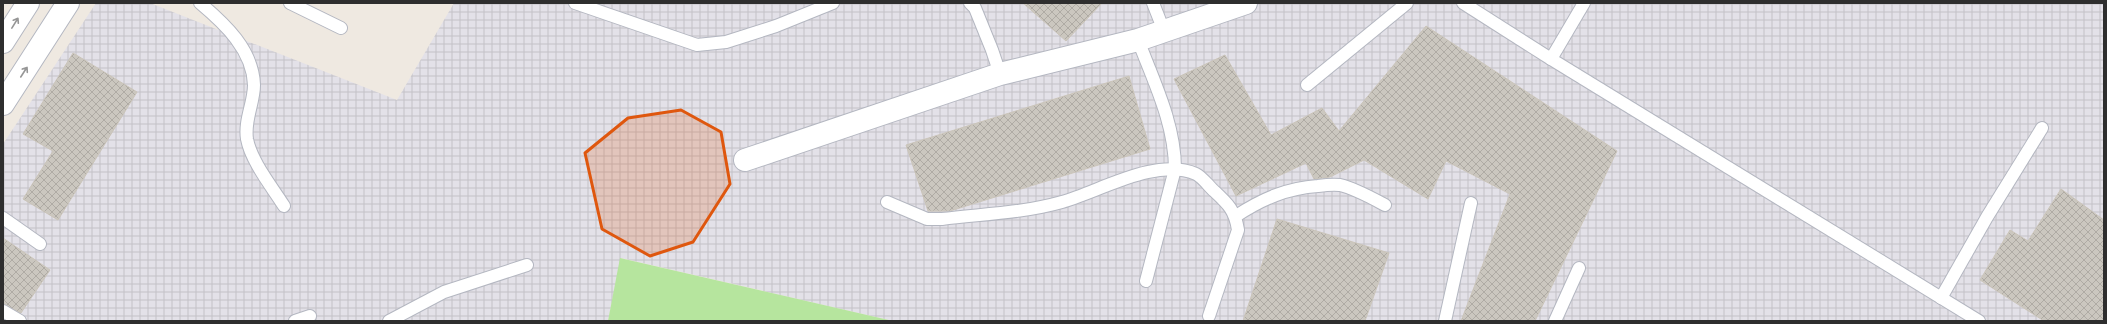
<svg xmlns="http://www.w3.org/2000/svg" width="2107" height="324" font-family="Raleway,sans-serif">
	<defs>
		<pattern id="industrial-grid" width="8" height="8" patternUnits="userSpaceOnUse"><rect width="8" height="8" fill="#e3e1e8"/><path d="M0 4h8M4 0v8" fill="none" stroke="#c3c1c7"/></pattern>
		<pattern id="building-cross-hatch" width="8" height="8" patternUnits="userSpaceOnUse"><rect width="8" height="8" fill="#cbc7bf"/><path d="M0 0l8 8M0 8l8-8" fill="none" stroke="#afaba4"/></pattern>
	</defs>
	<rect width="100%" height="100%" fill="#efe9e1"/>
	<path fill="url(#industrial-grid)" d="M96,3H150L397,100L454,3H2104V321H893L621,258L608,321H3V144Z"/>
	<path fill="#b6e59e" d="M620,258L893,321H608Z"/>
	<g fill="url(#building-cross-hatch)" stroke="#cbc5ba">
		<path d="M1023,3H1102L1066,41Z"/>
		<path d="M1426,26L1617,151L1535,321H1461L1510,194L1446,161L1428,199L1364,160L1330,177L1314,179L1306,163L1236,196L1174,79L1225,55L1271,135L1322,108L1339,131Z"/>
		<path d="M73,53L137,92L58,220L23,199L53,151L23,134Z"/>
		<path d="M1129,76L1150,149L950,211H928L906,145Z"/>
		<path d="M2061,189L2104,220V321H2044L1980,280L2010,230L2028,241Z"/>
		<path d="M1277,219L1389,253L1365,321H1243Z"/>
		<path d="M3,238L50,270L21,313L3,304Z"/>
	</g>
	<g fill="none" stroke-linecap="round" stroke-linejoin="round">
		<defs>
			<g id="lane">
				<path d="M200,3C225,24 253,50 254,85C254,103 244,120 247,139C251,161 272,187 284,206"/>
				<path d="M290,3L341,28"/>
				<path d="M575,3L697,45L726,42L776,26L833,3"/>
				<path d="M970,3L975,8L992,50L1000,74"/>
				<path d="M1153,3L1164,31"/>
				<path d="M1463,3L1551,59"/>
				<path d="M1584,3L1551,59L1979,321"/>
				<path d="M1138,40C1154,82 1175,124 1175,169L1146,281"/>
				<path d="M1307,85L1407,3"/>
				<path d="M887,202L927,219H942C982,214 1023,213 1062,202C1101,191 1155,157 1196,174C1202,177 1208,185 1213,190C1228,204 1235,210 1238,230L1209,316"/>
				<path d="M1236,216C1262,199 1287,188 1318,186C1325,185 1333,184 1340,185C1356,189 1370,197 1385,205"/>
				<path d="M3,218L40,244"/>
				<path d="M1941,298L1987,217L2042,128"/>
				<path d="M3,311L20,321"/>
				<path d="M295,321L310,316"/>
				<path d="M389,321L444,292L527,265"/>
				<path d="M1445,321L1471,203"/>
				<path d="M1555,321L1579,268"/>
			</g>
			<path id="street" d="M745,160L1000,74L1138,40L1246,3"/>
			<g id="secondary">
				<path d="M3,42L28,3"/>
				<path d="M3,104L68,3"/>
			</g>
		</defs>
		<use href="#lane" stroke="#b4b7c1" stroke-width="14"/>
		<use href="#street" stroke="#b4b7c1" stroke-width="24"/>
		<use href="#secondary" stroke="#b4b7c1" stroke-width="24"/>
		<use href="#lane" stroke="#fff" stroke-width="12"/>
		<use href="#street" stroke="#fff" stroke-width="22"/>
		<use href="#secondary" stroke="#fff" stroke-width="22"/>
	</g>
	<defs><path id="oneway-shaft" d="M-6 0H5M1.5-3L5.5 0L1.5 3" fill="none" stroke-width="1.6" stroke-linecap="round" stroke-linejoin="round"/></defs>
	<g stroke="#969696">
		<use href="#oneway-shaft" transform="translate(15 23) rotate(-58)"/>
		<use href="#oneway-shaft" transform="translate(24 72) rotate(-57)"/>
	</g>
	<path fill="#df570e" fill-opacity="0.2" stroke="#df570e" stroke-width="3" stroke-linejoin="round" d="M681,110L721,132L730,184L693,242L650,256L602,229L585,153L628,118Z"/>
	<rect width="2107" height="324" fill="none" stroke="#2e2e2e" stroke-width="8"/>
</svg>
